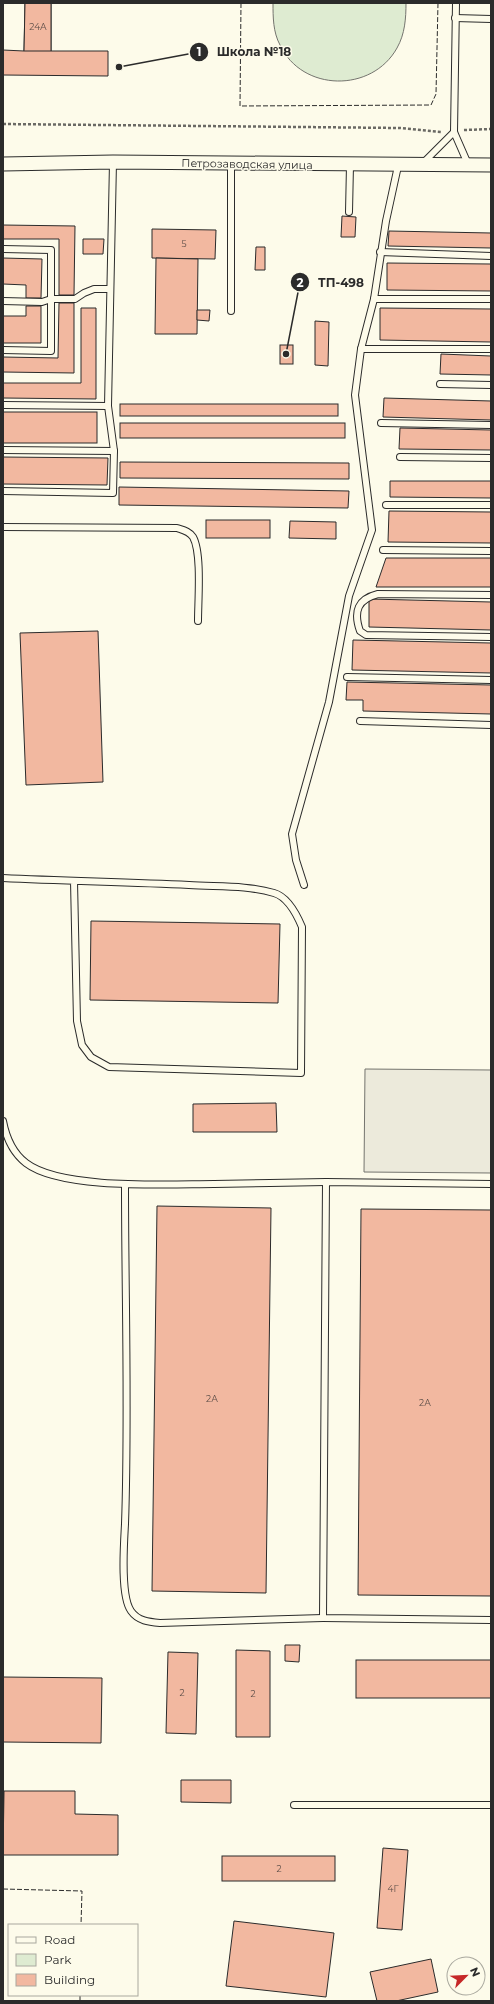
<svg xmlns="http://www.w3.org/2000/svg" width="494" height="2004" font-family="Montserrat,sans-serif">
	<rect width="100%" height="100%" fill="#fdfbea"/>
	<path fill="#deebd1" stroke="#74746e" d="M273,3H406C406,18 405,34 397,48C372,93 302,92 280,45C273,32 273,17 273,3Z"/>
	<path fill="#eceadb" stroke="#74746e" d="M365,1069L491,1070V1173L364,1172Z"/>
	<g fill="#f2b8a0" stroke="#2b2b2b">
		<path d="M25,3H51V51H108V76L3,75V50L24,51Z"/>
		<path d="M25,3H51V51H24Z"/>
		<path d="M342,216L356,217L355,237H341Z"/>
		<path d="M3,225L75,226L74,295H59V239H3Z"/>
		<path d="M152,229L216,230L215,259L152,258Z"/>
		<path d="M389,231L491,233V248L388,246Z"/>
		<path d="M83,239H104L103,254H83Z"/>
		<path d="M256,247H265V270H255Z"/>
		<path d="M3,258L42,259L41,298H26V285L3,284Z"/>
		<path d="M156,258L198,259L197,334H155Z"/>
		<path d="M387,263L491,264V291L387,290Z"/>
		<path d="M59,303H74V373L3,372V357L58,358Z"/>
		<path d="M26,306H41V343H3V316H26Z"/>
		<path d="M81,308H96V399L3,398V383H81Z"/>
		<path d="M380,308L491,309V342L380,340Z"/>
		<path d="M197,310H210L209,321L197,320Z"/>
		<path d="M315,321L329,322L328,366L315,365Z"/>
		<rect x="280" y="345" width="13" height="19"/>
		<path d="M441,354L491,356V375L440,374Z"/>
		<path d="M384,398L491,401V420L383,417Z"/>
		<rect x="120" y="404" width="218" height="12"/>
		<rect x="3" y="412" width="94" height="31"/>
		<rect x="120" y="423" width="225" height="15"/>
		<path d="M400,428L491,430V450L399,449Z"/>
		<path d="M3,457L108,458L107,485L3,484Z"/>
		<path d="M120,462L349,463V479L120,478Z"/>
		<path d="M390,481H491V498L390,497Z"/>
		<path d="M119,487L349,491L348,508L119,505Z"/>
		<path d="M389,511L491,512V543L388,542Z"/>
		<rect x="206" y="520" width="64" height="18"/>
		<path d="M290,521L336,522V539L289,538Z"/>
		<path d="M386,558H491V587H376Z"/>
		<path d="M369,599L491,602V630L369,627Z"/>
		<path d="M98,631L103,782L26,785L20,633Z"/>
		<path d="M353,640L491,643V673L352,670Z"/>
		<path d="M347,682L491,685V714L363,711V700H346Z"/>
		<path d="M91,921L280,924L278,1003L90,1000Z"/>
		<path d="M276,1103L277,1132H193V1104Z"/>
		<path d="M157,1206L271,1208L266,1593L152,1591Z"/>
		<path d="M361,1209L491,1210V1596L358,1595Z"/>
		<path d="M285,1645H300L299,1662L285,1661Z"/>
		<path d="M236,1650L270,1651V1737H236Z"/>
		<path d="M168,1652L198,1653L196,1734L166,1733Z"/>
		<rect x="356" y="1660" width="135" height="38"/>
		<path d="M3,1677L102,1678L101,1743L3,1742Z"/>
		<path d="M181,1780H231V1803L181,1802Z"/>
		<path d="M4,1791H75V1814L118,1815V1855H3Z"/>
		<path d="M383,1848L408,1850L402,1930L377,1928Z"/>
		<rect x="222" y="1856" width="113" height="25"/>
		<path d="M234,1921L334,1933L326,1997L226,1986Z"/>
		<path d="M431,1959L438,1992L396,2001H377L370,1972Z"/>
	</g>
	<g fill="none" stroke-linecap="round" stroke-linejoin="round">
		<defs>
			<g id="lane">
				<path d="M456,3L454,132L468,164"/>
				<path d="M455,18L491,19"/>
				<path d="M423,163L454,132"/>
				<path d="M231,164V311"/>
				<path d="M349,212L350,165"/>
				<path d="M3,249L51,250V351L3,350"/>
				<path d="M380,252L491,256"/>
				<path d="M374,299H491"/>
				<path d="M3,301L42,302L51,299H75L84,293L94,289H110"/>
				<path d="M361,349H491"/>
				<path d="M440,384L491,385"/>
				<path d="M3,405L108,406"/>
				<path d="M381,423L491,425"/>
				<path d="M3,450L114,451"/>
				<path d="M400,457L491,458"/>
				<path d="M3,491L113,493L114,451L108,406L113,162"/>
				<path d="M386,505H491"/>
				<path d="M3,527L177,528C183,530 189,531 193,537C202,553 198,601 198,621"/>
				<path d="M383,550L491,551"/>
				<path d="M491,595L378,594C358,599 353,611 360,631L366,635L491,637"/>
				<path d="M347,677L491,680"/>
				<path d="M360,721L491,725"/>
				<path d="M3,878C65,881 127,882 189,885C216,887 247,885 274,893C288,897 297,915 302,927L301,1073L109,1067L91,1057L82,1045L77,1021L74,881"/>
				<path d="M304,885L296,860L292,834L329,702L349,596L372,530L355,395L361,349L374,299L386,221L398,166"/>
				<path d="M3,1121C6,1137 13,1153 26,1163C61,1190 169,1184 214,1184C251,1183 289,1183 326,1182"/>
				<path d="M491,1184L326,1182L323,1618L491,1620"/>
				<path d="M125,1185C125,1298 129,1411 125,1524C124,1543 120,1596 131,1611C138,1621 149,1622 160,1623L323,1618"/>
				<path d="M294,1805H491"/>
			</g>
			<path id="street" d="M3,164L113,162L491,165"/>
		</defs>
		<use href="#lane" stroke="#2b2b2b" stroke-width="8"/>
		<use href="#street" stroke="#2b2b2b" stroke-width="15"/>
		<g stroke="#6a6964" stroke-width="2.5" stroke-dasharray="3 2" stroke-linecap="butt">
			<path d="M3,124L400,128L441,132"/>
			<path d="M464,130L491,129"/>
		</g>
		<use href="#lane" stroke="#fdfbea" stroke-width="6"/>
		<use href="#street" stroke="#fdfbea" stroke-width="13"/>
		<g stroke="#2b2b2b" stroke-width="1" stroke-dasharray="5 2" stroke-linecap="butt">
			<path d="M241,3L240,106L431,105L436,94L438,3"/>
			<path d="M3,1889L82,1891L81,1925"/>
			<path d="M80,2001V1995"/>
		</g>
	</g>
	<g text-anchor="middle" stroke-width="3" stroke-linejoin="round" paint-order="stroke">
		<g font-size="9" fill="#5d4e48">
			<text x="38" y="30">24А</text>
			<text x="184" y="247">5</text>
			<text x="212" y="1402">2А</text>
			<text x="425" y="1406">2А</text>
			<text x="182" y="1696">2</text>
			<text x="253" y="1697">2</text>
			<text x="279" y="1872">2</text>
			<text x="393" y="1892">4Г</text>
		</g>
		<g font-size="11" fill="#2b2b2b" stroke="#fdfbea">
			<text transform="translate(247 164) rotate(1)" y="4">Петрозаводская улица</text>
		</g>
	</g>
	<path fill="none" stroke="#2b2b2b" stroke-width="1.5" d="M119 67L199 52M286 354L300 282"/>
	<g fill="#2b2b2b" stroke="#fdfbea" stroke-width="1.5">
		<circle cx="119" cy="67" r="4"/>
		<circle cx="286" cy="354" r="4"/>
		<circle cx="199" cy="52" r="10"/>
		<circle cx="300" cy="282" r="10"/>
	</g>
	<g font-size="12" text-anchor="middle" font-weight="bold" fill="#fff">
		<text x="199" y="56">1</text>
		<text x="300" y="287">2</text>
	</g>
	<g font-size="12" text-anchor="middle" font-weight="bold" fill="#2b2b2b" stroke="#fdfbea" stroke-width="3" stroke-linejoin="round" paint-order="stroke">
		<text x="254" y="56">Школа №18</text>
		<text x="341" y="287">ТП-498</text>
	</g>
	<rect width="494" height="2004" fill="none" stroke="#2b2b2b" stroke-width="8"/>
	<rect x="8" y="1924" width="130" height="72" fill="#fdfbea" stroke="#a9a89e"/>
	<rect x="16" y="1937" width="20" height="6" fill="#fdfbea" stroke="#a9a89e"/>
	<text x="44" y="1944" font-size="12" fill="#2b2b2b">Road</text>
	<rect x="16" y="1954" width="20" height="12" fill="#deebd1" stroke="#a9a89e"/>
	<text x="44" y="1964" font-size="12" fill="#2b2b2b">Park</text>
	<rect x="16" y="1974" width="20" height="12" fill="#f2b8a0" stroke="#a9a89e"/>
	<text x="44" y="1984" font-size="12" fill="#2b2b2b">Building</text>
	<g transform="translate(466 1976) rotate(66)"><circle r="19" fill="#fdfbea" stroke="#a9a89e"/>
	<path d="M0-3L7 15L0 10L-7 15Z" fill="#c62828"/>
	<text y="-6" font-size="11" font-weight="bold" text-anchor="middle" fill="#2b2b2b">N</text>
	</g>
</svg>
